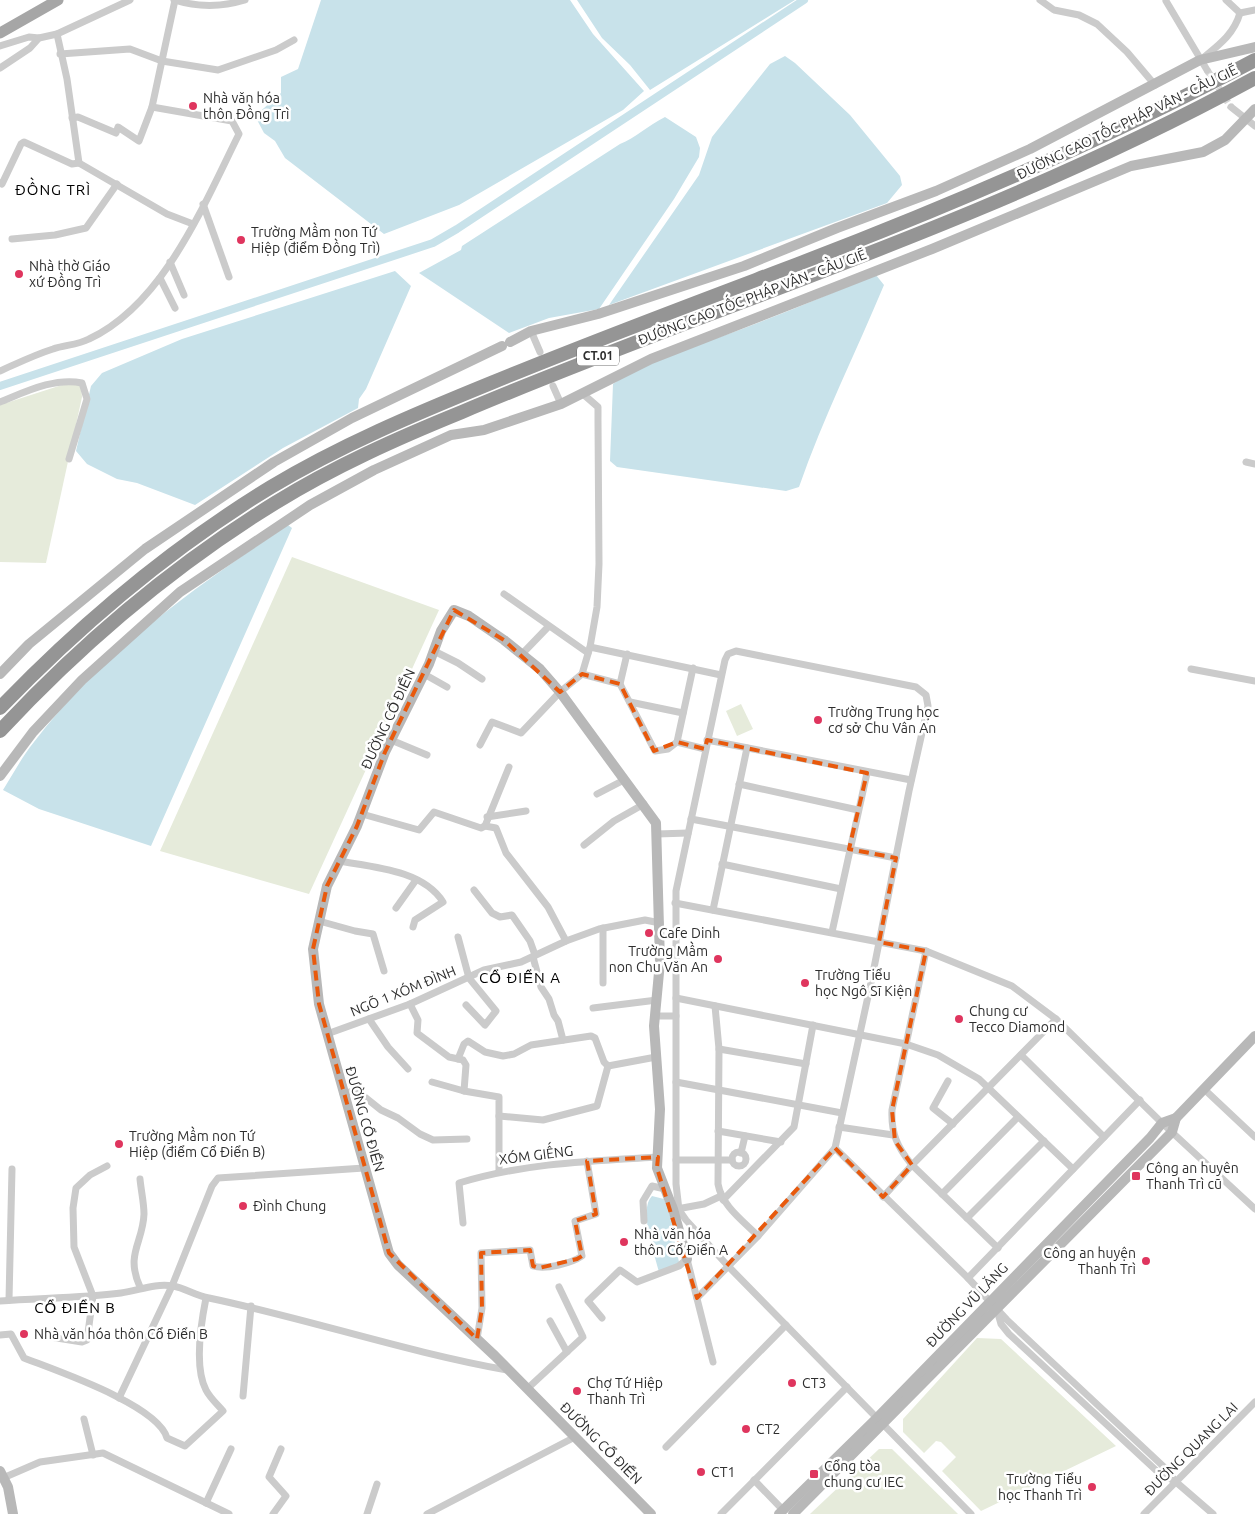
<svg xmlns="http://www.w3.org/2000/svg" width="1255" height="1514" font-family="Ubuntu,sans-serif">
	<rect width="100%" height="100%" fill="#fff"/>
	<g fill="#e6ebdb">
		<path d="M68,383L81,385L82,397L46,563L0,562V405Z"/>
		<path d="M292,557L439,610L309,894L160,851Z"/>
		<path d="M741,704L753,729L737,736L726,711Z"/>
		<path d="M977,1338L1001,1339L1116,1446L981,1511L942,1471L956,1457L941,1442L936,1441L924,1453L903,1432V1419Z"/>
		<path d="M879,1449H892L958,1514H810Z"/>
	</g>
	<g fill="#c8e2ea">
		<path d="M321,0H570L593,34L644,91L623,110L459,205L384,234L285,158L275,141L264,133L255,116L281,93V77L298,69Z"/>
		<path d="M577,0H795L650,90L630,65L602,38Z"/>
		<path d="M785,56L795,63L850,115L900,176L902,185L887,203L609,305L699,175L712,137L770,64Z"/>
		<path d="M665,117L696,137L700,148L699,157L674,199L599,309L549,318L509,333L419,273L461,250L462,246L620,144C635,138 649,125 665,117Z"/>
		<path d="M395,271L411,286L366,389L359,399L358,408L283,448L195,505L137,483L117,479L87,464L76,451L91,386L102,373L182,339Z"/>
		<path d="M876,275L884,285C856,352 823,418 799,487L786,491L617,467L610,461L613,384C652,356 698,346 742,329C787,312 832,293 876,275Z"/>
		<path d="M288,525L292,528L151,846L39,809L3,790C13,774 22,757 34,742C103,652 195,587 288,525Z"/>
		<path d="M652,1196L664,1199L674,1227L673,1235L679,1262L677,1265L659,1272C655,1255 638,1210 652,1196Z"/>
	</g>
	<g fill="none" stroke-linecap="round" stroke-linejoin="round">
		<path stroke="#c8e2ea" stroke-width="8" d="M0,386L433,243L457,229L804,0"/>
		<path stroke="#d5d5d5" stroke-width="7" stroke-dasharray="7 3.5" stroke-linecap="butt" d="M1207,70L1231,107"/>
		<g stroke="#cbcbcb" stroke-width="7">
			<path d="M174,0C197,7 222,7 245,0"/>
			<path d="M1040,0L1054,10L1079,15L1097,24L1127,52L1155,85"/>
			<path d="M1226,0L1240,13L1255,10"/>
			<path d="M1166,1L1207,70"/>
			<path d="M57,34L67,79L79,163"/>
			<path d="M0,46L29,37L39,38"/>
			<path d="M60,54L130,49L162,61L218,70L276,50L294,40"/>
			<path d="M1203,58C1219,45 1234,34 1240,13"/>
			<path d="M0,68L30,48L39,38L57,34L130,0"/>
			<path d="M1231,107L1255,126"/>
			<path d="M72,118L78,117L116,133L118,127L139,141L152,107L175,0"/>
			<path d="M0,183L2,184L21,144L24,142L72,164L79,163L167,214L193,224"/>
			<path d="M203,204L229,277"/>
			<path d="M12,239L55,235L86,228L117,184"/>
			<path d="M170,262L184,295"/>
			<path d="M160,278L175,308"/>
			<path d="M531,331L540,352"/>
			<path d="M0,371C18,363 34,355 53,349C64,345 78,345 89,339C164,304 204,204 239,134L232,121L152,107"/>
			<path d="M553,386L561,404"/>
			<path d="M0,402C25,392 55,377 82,383L87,399L69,459"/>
			<path d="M1246,462L1255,464"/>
			<path d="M504,594L588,653"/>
			<path d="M590,647L721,675"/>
			<path d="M434,651L458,663L482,679"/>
			<path d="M522,654L548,627"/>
			<path d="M1191,669L1255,681"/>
			<path d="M424,674L447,687"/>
			<path d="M582,674L620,684L655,751L668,749L677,742L693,668"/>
			<path d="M620,684L627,654"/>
			<path d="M630,702L683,713"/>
			<path d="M391,740L427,755"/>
			<path d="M707,740L911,780"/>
			<path d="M677,742L705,749"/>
			<path d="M480,745L492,722L521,733L560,692L582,674L590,647L597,607L599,564L598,421V407L583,394"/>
			<path d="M739,784L858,810"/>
			<path d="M597,794L624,780"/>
			<path d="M362,814L419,830L434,812L481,828L485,826L496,828L506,853L548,907L566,941"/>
			<path d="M487,817L526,811"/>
			<path d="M691,819L896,858"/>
			<path d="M485,826L509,767"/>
			<path d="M657,834L688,833"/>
			<path d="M584,845L614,821L644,804"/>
			<path d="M339,861C373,867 423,870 443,902L415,920L413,927"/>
			<path d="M722,864L841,889"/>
			<path d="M474,890L492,913L500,917L512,915L530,941L535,955"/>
			<path d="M675,903L926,951L1012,986L1056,1019L1162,1123L1255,1209"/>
			<path d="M396,908L416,880"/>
			<path d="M713,910L747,748"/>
			<path d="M319,921L355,931L373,934L384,971"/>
			<path d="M832,932L867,773"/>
			<path d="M458,937L469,978L496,1011L485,1025L466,1005"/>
			<path d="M926,951L892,1110C891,1133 897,1147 912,1165L998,1248"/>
			<path d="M533,957L541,987L549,999L554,1015L558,1021L563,1040"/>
			<path d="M603,983V928"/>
			<path d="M676,998L906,1044L938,1055L979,1079L1073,1169"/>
			<path d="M410,1004L418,1020L417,1033L449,1057L463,1060L466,1065L464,1091L432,1082"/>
			<path d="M715,1006L719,1049L718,1184C722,1206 742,1220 758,1236"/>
			<path d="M593,1008L657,1000"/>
			<path d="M655,1016H676"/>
			<path d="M369,1019L388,1047L408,1069"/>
			<path d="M327,1034L410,1004L484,970L521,962L566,941L599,929L645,920L660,923"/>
			<path d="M719,1049L806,1064"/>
			<path d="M1021,1055L1104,1137"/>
			<path d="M458,1059L464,1044L468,1041L485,1052L503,1056L514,1054L531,1045L591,1036L595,1038L604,1062L608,1066L656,1057"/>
			<path d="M948,1081L933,1108L953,1124"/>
			<path d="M676,1082L842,1113"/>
			<path d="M1204,1089L1255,1137"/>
			<path d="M464,1091L499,1097V1171"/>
			<path d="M343,1094L356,1090L381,1110L398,1118L420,1134L433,1140L467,1139"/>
			<path d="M499,1116L543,1120L597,1106L608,1066"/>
			<path d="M839,1127L893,1135"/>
			<path d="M718,1131L781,1142"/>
			<path d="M835,1148L968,1278L1140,1100"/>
			<circle cx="739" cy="1159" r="7"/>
			<path d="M741,1153L745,1136"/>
			<path d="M676,1160H732"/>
			<path d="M140,1179C141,1190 144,1203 144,1214C143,1243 125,1254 140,1287"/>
			<path d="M942,1194L1018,1117"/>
			<path d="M883,1197L912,1165L1056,1019"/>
			<path d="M723,1200L794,1127L813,1025"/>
			<path d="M677,1209L704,1204L721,1196"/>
			<path d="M967,1218L1044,1141"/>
			<path d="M644,1221L643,1201L652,1186L665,1189"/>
			<path d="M463,1223L459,1183C524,1163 591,1161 658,1157"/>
			<path d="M968,1278L1007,1320L1164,1467L1176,1482L1213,1514"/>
			<path d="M697,1298L758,1236L835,1148L872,978L909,791L928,706L926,695L916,687L736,651L728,654L725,660L676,891V1184L679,1210L686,1220L728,1266L971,1514"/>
			<path d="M9,1300L12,1169"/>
			<path d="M0,1301C40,1298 81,1298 121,1293C138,1291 154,1283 173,1286C185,1288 196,1296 209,1298C309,1319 406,1352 507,1370"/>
			<path d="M997,1310L1001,1324L1009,1334L1160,1474L1175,1481"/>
			<path d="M602,1318L588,1301L620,1270L637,1282L679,1266L687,1259L713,1362"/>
			<path d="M550,1321L567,1352"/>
			<path d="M0,1335L11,1334L24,1358C57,1371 158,1405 167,1438L185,1446L223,1411C218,1405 210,1398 206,1390C194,1367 201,1323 206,1298"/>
			<path d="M38,1335L82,1342L87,1340L93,1296L74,1247L73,1208L76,1188L90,1175L107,1166"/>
			<path d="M477,1339L482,1308L481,1253L530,1250L533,1266C546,1270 572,1263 582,1256L575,1221L596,1214L587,1161"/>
			<path d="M527,1389L583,1337L559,1287"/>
			<path d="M243,1396L251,1306"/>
			<path d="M119,1398L172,1286L212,1186L218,1178L364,1168"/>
			<path d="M84,1419L93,1455"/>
			<path d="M666,1447L786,1325"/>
			<path d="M3,1478L40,1462L103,1453L229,1514"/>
			<path d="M754,1480L783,1510"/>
			<path d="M206,1503L231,1449"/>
			<path d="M273,1514L286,1496L269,1477L281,1449"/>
			<path d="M367,1514L377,1484"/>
			<path d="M427,1514L575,1437"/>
			<path d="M721,1514L847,1387"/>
			<path d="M1144,1514L1255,1402"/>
		</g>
		<g stroke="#b8b8b8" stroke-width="10">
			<path d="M510,342L531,331L598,314L744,266L837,228L936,191L1030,149L1200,60L1255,47"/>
			<path d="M0,674L29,644L145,549L274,462L352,418L502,346"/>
			<path d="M0,776L33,732L82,680L180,592L310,505L374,470L451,435L484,430L561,404L651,359L932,249L1131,166L1203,152L1225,140L1255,109"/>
			<path d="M0,1471L8,1487L13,1514"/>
			<path d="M651,1514L495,1356L398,1265L389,1253L319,1004L313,949L327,886L357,826L385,752L429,664L441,631L454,610L469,616L504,640L540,669L560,692L656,823L660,962L654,1026L660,1109L657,1168L673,1209L687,1259"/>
			<path d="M779,1514L877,1418L1150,1138L1162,1123L1176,1118"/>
			<path d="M793,1514L1172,1132L1176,1118L1255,1036"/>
		</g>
		<path stroke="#a6a6a6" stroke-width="11" d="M0,33L58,0"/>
		<g stroke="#959595" stroke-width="14">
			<path d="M0,708C81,624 171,548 271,487C341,445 415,414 491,383C593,341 695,303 798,264C955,204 1107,139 1255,60"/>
			<path d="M0,731C82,643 173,566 275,503C335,466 398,438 462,412C537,380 613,351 689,322C881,250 1074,177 1255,78"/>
		</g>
	</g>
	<path fill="none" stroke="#e8590c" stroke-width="4" stroke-dasharray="10 6" stroke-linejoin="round" d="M454,610L504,640L560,692L582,674L620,684L654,751L677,742L705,749L707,740L867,773L849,849L896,858L879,942L926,951L892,1110L895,1141L912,1165L883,1197L835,1148L697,1298L657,1168L658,1157L587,1161L596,1214L575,1221L582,1256L577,1259L539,1268L533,1266L530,1250L481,1253L482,1308L477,1339L389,1253L319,1004L313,949L327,886L357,826L385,752Z"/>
	<g fill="#df355e" stroke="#fff" stroke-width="2">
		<circle cx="193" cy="106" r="5"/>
		<circle cx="241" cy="240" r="5"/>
		<circle cx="19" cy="274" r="5"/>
		<circle cx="818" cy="720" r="5"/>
		<circle cx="649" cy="933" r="5"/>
		<circle cx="718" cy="959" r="5"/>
		<circle cx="805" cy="983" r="5"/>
		<circle cx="959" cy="1019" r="5"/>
		<circle cx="119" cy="1144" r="5"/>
		<rect x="1131" y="1171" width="10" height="10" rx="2.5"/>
		<circle cx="243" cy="1206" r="5"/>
		<circle cx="624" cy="1242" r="5"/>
		<circle cx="1146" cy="1261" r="5"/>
		<circle cx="24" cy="1334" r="5"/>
		<circle cx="792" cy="1383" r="5"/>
		<circle cx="577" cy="1391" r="5"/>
		<circle cx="746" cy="1429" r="5"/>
		<circle cx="701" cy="1472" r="5"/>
		<rect x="809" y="1469" width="10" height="10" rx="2.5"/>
		<circle cx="1092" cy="1487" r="5"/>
	</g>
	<g text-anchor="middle" stroke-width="5" stroke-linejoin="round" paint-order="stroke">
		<rect fill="#fff" stroke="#6d6d6d" stroke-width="1" x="577" y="346.5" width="42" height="19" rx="4"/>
		<g font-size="12" font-weight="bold" fill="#2e2e2e">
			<text x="598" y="360">CT.01</text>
		</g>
		<g font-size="14" fill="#2e2e2e" stroke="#fff" text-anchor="start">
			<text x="203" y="103">Nhà văn hóa<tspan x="203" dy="16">thôn Đồng Trì</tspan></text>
			<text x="251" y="237">Trường Mầm non Tứ<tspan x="251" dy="16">Hiệp (điểm Đồng Trì)</tspan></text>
			<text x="29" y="271">Nhà thờ Giáo<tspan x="29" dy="16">xứ Đồng Trì</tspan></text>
			<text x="828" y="717">Trường Trung học<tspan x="828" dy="16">cơ sở Chu Vân An</tspan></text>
			<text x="659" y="938">Cafe Dinh</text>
			<text x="708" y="956" text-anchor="end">Trường Mầm<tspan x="708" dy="16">non Chu Văn An</tspan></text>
			<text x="815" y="980">Trường Tiểu<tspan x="815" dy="16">học Ngô Sĩ Kiện</tspan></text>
			<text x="969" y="1016">Chung cư<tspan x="969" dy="16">Tecco Diamond</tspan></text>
			<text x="129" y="1141">Trường Mầm non Tứ<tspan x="129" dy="16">Hiệp (điểm Cổ Điển B)</tspan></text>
			<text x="1146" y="1173">Công an huyên<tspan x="1146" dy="16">Thanh Trì cũ</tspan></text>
			<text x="253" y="1211">Đình Chung</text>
			<text x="634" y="1239">Nhà văn hóa<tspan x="634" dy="16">thôn Cổ Điển A</tspan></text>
			<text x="1136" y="1258" text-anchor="end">Công an huyện<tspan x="1136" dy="16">Thanh Trì</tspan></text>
			<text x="34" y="1339">Nhà văn hóa thôn Cổ Điển B</text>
			<text x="587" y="1388">Chợ Tứ Hiệp<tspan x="587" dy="16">Thanh Trì</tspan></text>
			<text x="802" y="1388">CT3</text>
			<text x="756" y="1434">CT2</text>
			<text x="824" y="1471">Cổng tòa<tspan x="824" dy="16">chung cư IEC</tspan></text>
			<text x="711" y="1477">CT1</text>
			<text x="1082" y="1484" text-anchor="end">Trường Tiểu<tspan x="1082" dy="16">học Thanh Trì</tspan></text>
		</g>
		<g font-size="14" fill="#2e2e2e" stroke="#fff">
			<text transform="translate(1127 122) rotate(-26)" y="5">ĐƯỜNG CAO TỐC PHÁP VÂN - CẦU GIẼ</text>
			<text transform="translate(752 297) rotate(-21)" y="5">ĐƯỜNG CAO TỐC PHÁP VÂN - CẦU GIẼ</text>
			<text transform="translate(388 719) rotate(-65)" y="5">ĐƯỜNG CỔ ĐIỂN</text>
			<text transform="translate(403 991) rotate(-22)" y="5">NGÕ 1 XÓM ĐÌNH</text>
			<text transform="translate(365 1119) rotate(74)" y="5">ĐƯỜNG CỔ ĐIỂN</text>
			<text transform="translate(536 1155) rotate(-7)" y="5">XÓM GIẾNG</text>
			<text transform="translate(967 1305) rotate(-46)" y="5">ĐƯỜNG VŨ LĂNG</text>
			<text transform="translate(601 1443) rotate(45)" y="5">ĐƯỜNG CỔ ĐIỂN</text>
			<text transform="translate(1191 1449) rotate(-45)" y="5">ĐƯỜNG QUANG LAI</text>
		</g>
		<g font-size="15" letter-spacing="1" fill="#000" stroke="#fff">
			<text x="53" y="195">ĐỒNG TRÌ</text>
			<text x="520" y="983">CỔ ĐIỂN A</text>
			<text x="75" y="1313">CỔ ĐIỂN B</text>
		</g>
	</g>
</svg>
